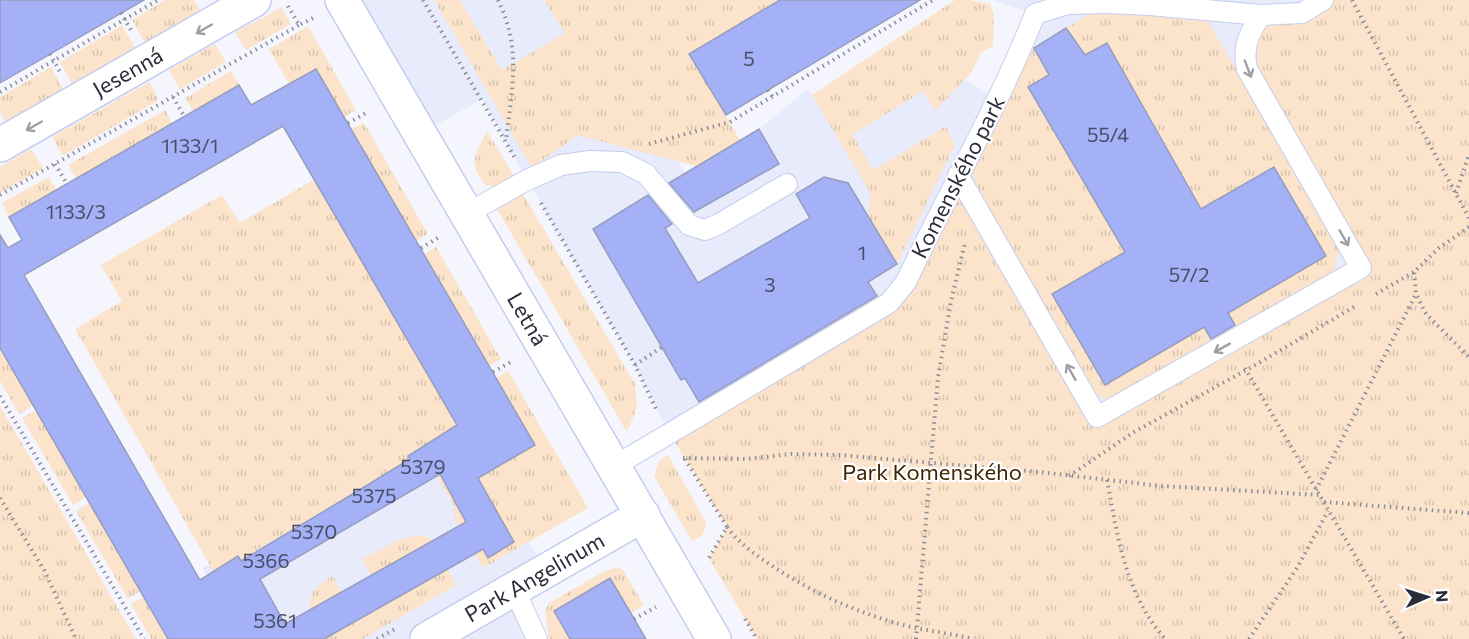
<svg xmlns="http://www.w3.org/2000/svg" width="1469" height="639" font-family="Commissioner,sans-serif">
	<defs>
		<pattern id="grass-tufts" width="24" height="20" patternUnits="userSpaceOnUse" patternTransform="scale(1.5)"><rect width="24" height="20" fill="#fbe4cb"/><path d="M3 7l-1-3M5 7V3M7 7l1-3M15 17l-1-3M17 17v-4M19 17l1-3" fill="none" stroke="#d7c4af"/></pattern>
	</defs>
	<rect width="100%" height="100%" fill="#f5f6fd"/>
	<g fill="#e7ebfb">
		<path d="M339,0H652L598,32L685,173L759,129L808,89L812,95L897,40L998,99L1034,14L993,0H1323L1361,268L1097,417L906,282L669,433L635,365L527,180L482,99L413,138Z"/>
		<path d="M447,428L474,454L532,548L549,570L514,589L537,639H156L221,602L202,568Z"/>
	</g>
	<g fill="url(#grass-tufts)">
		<path d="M165,0H194L203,15L147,47L132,20Z"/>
		<path d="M434,0H460L502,70L565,33L544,0H780L689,54L740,140L696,166L578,135L532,168Z"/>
		<path d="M955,0H969L990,4L994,14L993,46L981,52L971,73L935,111L923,91L852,135L874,170L946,126L955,145L897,264L868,217L871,194L812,95Z"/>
		<path d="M1323,0H1469V639H757L709,558L727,527L669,433L889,303L958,175L1097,417L1361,268L1247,69L1261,15Z"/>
		<path d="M282,7L291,24L246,50L235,32Z"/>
		<path d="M1095,11L1206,18L1340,247L1334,271L1239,325H1235L1228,313L1325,256L1274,167L1188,216L1186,182L1107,43L1085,55L1066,28Z"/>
		<path d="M122,25L138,53L75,89L60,62Z"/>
		<path d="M308,26L356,110L344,117L316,69L289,84L269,49Z"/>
		<path d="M215,44L226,62L180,89L169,70Z"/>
		<path d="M1034,48L1049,75L1028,87L1138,244L1052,294L1105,384L1204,327L1211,339L1210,343L1112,402L1092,394L981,202L970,166Z"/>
		<path d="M51,67L66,94L9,128L0,112V97Z"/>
		<path d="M231,71L239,85L193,111L185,98Z"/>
		<path d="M149,82L159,100L63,156L52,137Z"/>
		<path d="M165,110L172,123L76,178L68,165Z"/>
		<path d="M364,123L428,234L416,241L351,129Z"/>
		<path d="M487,131L515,178L495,187L485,185C467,161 476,155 487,131Z"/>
		<path d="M31,149L43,168L0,193V167Z"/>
		<path d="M49,177L56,190L9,217L2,203Z"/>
		<path d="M315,179L508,461L535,445L496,378L508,371L588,508L483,568L454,517V505L436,475L434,440L408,455L410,459L240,560L228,597L75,329L122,301L101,265L222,195L240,223Z"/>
		<path d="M523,194L635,384L637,408L627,432L497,209Z"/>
		<path d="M436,247L501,359L489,366L424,254Z"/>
		<path d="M0,348L33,405L19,414L0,381Z"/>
		<path d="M0,406L136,639H0Z"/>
		<path d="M36,410L86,497L73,505L22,418Z"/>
		<path d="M668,455L706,522C706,533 701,537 692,541L654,476L660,460Z"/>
		<path d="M89,503L140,591L128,599L76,511Z"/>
		<path d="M415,536H426L432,541L371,576L362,559L400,539Z"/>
		<path d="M617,567L623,570L644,605L630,614L610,578L554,611L570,639H549L545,611L549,603L605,571Z"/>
		<path d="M448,569L456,585L363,639H324C309,609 298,596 333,576L342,593L314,609L330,636Z"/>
		<path d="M144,597L293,639H151L131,604Z"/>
	</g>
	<g fill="#a4b1f6" stroke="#969dbd" stroke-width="1.5" fill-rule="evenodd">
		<path d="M0,0H144L0,83Z"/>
		<path d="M780,0H920L726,115L689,54Z"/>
		<path d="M1066,28L1085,55L1107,43L1201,209L1274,167L1326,256L1228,313L1235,325L1211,339L1204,327L1105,385L1052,294L1125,252L1028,87L1049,75L1034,48Z"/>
		<path d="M316,69L535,445L478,478L514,542L488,558L483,549L324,639H168L0,348V235L8,248L22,240L9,217L239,85L251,105ZM283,126L457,425L408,456L410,459L361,489L241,561L238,556L200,580L24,275ZM440,474L466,522L285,624L260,579Z"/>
		<path d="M759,129L779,164L694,212L669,183Z"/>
		<path d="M824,177L848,183L897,264L868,282L877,296L699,402L685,378L681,380L593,229L648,195L672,224L665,228L698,283L810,218L796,194Z"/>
		<path d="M610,578L646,639H570L554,611Z"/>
	</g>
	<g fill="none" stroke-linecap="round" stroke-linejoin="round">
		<defs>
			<g id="service">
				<path d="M958,175L1097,417L1361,268L1247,69C1242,47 1249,33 1261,15"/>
				<path d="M466,214L527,180L561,165L590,161L622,162L646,174L689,225L705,230L719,224L787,184"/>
				<path d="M613,467L889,303L906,282C948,192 999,106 1035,14L1068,4L1109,3L1150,5L1261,15L1302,13L1323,0"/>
				<path d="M514,589L537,639"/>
			</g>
			<g id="minor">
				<path id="s1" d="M342,0L714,639"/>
				<path id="s2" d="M0,145L254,0"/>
				<path id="s3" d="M427,639L643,515"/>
			</g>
		</defs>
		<use href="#service" stroke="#c5cdee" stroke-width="22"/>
		<use href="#minor" stroke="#c5cdee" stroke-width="36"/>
		<g stroke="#8c8e98" stroke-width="4" stroke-dasharray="1.5 4.5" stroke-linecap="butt">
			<path d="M423,0L515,158"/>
			<path d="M498,0C522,49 512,89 506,140"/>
			<path d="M1352,0L1469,218"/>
			<path d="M288,6L299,25L313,18"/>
			<path d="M121,13L131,30"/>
			<path d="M50,54L60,72"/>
			<path d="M768,90L773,97"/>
			<path d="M0,92L158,0"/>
			<path d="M173,97L184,116"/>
			<path d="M348,123L368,112"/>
			<path d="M649,144L730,122L933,0"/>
			<path d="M55,164L67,184"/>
			<path d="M1456,193L1469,154"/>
			<path d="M0,195L299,25"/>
			<path d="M541,203L635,365L656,409"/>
			<path d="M1469,227L1439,248L1414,272L1416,294L1426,314L1469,357"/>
			<path d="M421,248L441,236"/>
			<path d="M1376,294L1414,272"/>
			<path d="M635,365L662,347"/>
			<path d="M1245,368L1404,639"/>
			<path d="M493,372L513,361"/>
			<path d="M0,396L144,639"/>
			<path d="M683,458L746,459L791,454L839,455L1039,472L1161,486L1320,495"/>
			<path d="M685,459L727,527L709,558L711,561"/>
			<path d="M1069,476L1134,432L1250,368L1354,307"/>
			<path d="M1107,480C1118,538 1125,593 1165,639"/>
			<path d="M1316,490L1416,294"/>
			<path d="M0,498L44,570L76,639"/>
			<path d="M1324,502L1469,513"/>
			<path d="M727,527C741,546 760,558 780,571C823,598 870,618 920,629C938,632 956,635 974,639"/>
			<path d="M634,619L656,607"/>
			<path d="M745,619L757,639"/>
			<path d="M377,639L395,629"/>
			<path d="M916,639L938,377L951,301L965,243"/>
			<path d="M1249,639L1297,568L1328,511"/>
		</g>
		<use href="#service" stroke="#fff" stroke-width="20"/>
		<use href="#minor" stroke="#fff" stroke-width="33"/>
	</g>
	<defs><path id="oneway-shaft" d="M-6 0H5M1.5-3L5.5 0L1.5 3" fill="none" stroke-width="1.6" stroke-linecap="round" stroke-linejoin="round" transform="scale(1.5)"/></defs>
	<g stroke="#9fa0a6">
		<use href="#oneway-shaft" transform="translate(204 29) rotate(150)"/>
		<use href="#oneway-shaft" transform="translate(1248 69) rotate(69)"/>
		<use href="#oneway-shaft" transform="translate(34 126) rotate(150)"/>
		<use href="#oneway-shaft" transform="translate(1344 238) rotate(60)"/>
		<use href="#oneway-shaft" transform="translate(1222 348) rotate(151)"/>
		<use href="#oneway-shaft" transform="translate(1071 372) rotate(-120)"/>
	</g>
	<g text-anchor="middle" stroke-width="4.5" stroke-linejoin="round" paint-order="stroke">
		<g font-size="20" fill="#484e68">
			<text x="749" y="66">5</text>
			<text x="1108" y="142">55/4</text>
			<text x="190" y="153">1133/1</text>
			<text x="76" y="219">1133/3</text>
			<text x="862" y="260">1</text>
			<text x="1189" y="282">57/2</text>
			<text x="770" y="292">3</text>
			<text x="423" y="474">5379</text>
			<text x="374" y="503">5375</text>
			<text x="314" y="539">5370</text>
			<text x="266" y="568">5366</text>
			<text x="275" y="628">5361</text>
		</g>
		<g font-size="22" fill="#2a2d39" stroke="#fff">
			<text dy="8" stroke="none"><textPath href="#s2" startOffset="147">Jesenná</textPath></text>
			<text transform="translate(958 177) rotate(-63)" y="8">Komenského park</text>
			<text dy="8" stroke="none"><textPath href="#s1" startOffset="369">Letná</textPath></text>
			<text dy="8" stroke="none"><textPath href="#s3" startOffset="124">Park Angelinum</textPath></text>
		</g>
		<g font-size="22" fill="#3e2401" stroke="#fff">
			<text x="932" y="480">Park Komenského</text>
		</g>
	</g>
	<g transform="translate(1427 597) rotate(87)" stroke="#ffffff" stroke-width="4.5" paint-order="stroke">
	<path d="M0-4.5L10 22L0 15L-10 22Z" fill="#2a2d39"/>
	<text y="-9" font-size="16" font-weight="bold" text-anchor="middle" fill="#2a2d39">N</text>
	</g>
</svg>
